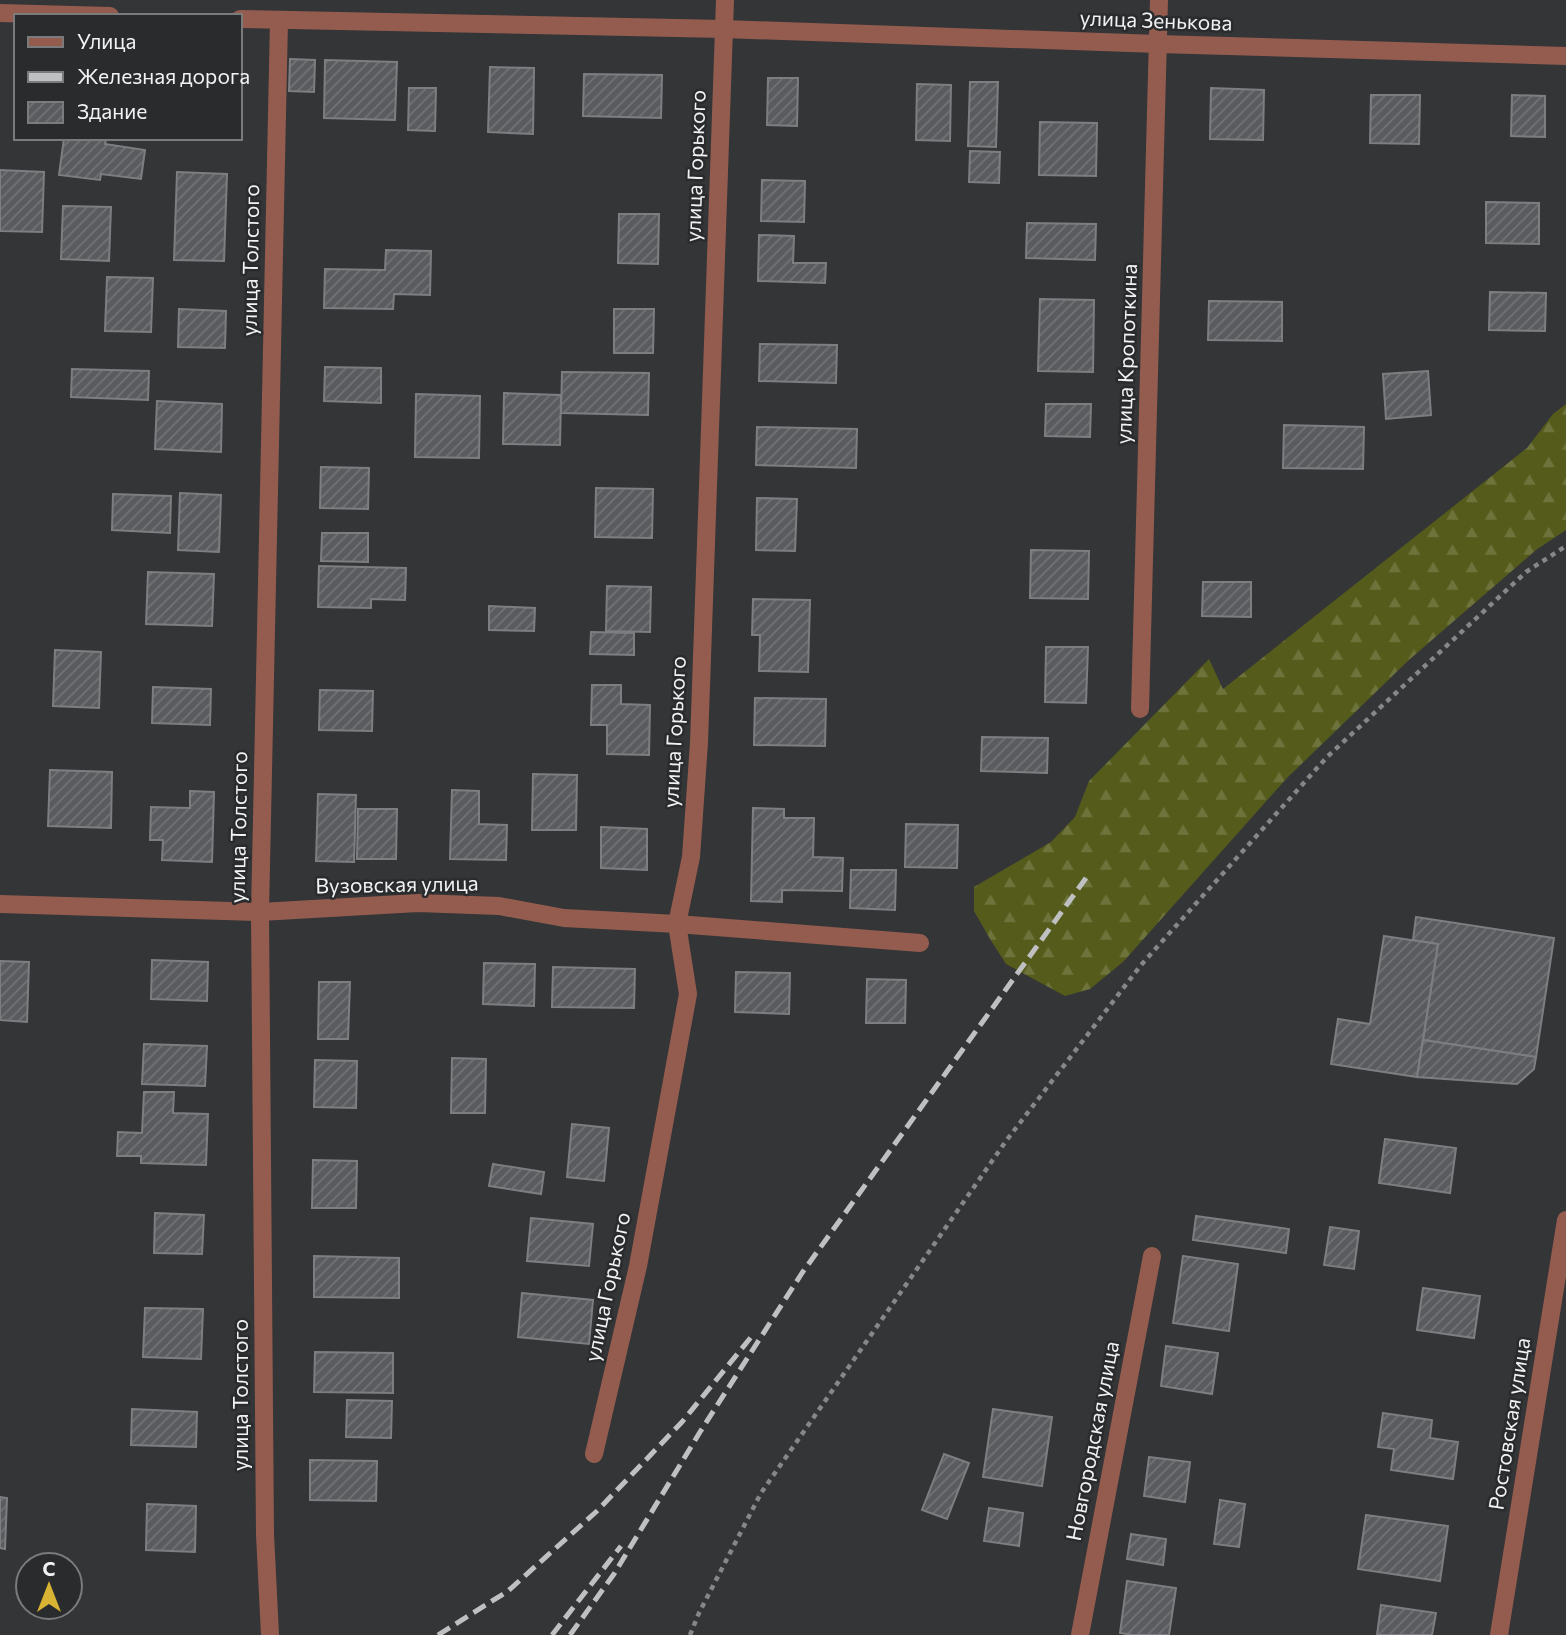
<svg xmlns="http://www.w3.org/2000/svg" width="1566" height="1635" font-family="Commissioner,sans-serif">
	<defs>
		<pattern id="forest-firs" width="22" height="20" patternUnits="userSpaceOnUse" patternTransform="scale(1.75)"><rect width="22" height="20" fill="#555b1a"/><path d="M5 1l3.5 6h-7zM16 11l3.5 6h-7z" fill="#6e733c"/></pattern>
		<pattern id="building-hatch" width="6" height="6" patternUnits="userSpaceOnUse" patternTransform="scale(1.75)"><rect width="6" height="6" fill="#5a5b5e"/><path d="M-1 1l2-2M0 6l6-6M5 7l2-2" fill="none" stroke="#727376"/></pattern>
	</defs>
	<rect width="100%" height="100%" fill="#343537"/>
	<path fill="url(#forest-firs)" d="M1566,404V530L1536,550L1410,659L1287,778L1123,962L1090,989L1065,996L1006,964L990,939L974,911V887L1051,842L1075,817L1089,781L1209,659L1223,689L1527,448L1553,414Z"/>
	<g fill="url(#building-hatch)" stroke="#7c7e80" stroke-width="2">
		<path d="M290,59L315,60L314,92L289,91Z"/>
		<path d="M325,60L397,62L395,120L324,118Z"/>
		<path d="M490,67L534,68L533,134L488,132Z"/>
		<path d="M584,74L662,75L661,118L583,116Z"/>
		<path d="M768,78H798L797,126L767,125Z"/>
		<path d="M970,82H998L996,147L968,146Z"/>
		<path d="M917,84L951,85L950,141L916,140Z"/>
		<path d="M409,88H436L435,131L408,130Z"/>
		<path d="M1211,88L1264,90L1263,140L1210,139Z"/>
		<path d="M1371,95H1420L1419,144L1370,143Z"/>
		<path d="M1512,95L1545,96V137L1511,136Z"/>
		<path d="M1040,122L1097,123L1096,176L1039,175Z"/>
		<path d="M64,138L106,140L105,144L145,150L141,179L101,174L100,180L59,175Z"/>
		<path d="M970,151L1000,152L999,183L969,182Z"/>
		<path d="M0,170L44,172L42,232L0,231Z"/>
		<path d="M177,172L227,174L224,261L174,260Z"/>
		<path d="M762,180L805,181L804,222L761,221Z"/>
		<path d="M1486,202L1539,203V244L1486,243Z"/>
		<path d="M63,206L111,207L109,261L61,259Z"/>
		<path d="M619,214H659L658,264L618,263Z"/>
		<path d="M1027,223L1096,224L1095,260L1026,258Z"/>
		<path d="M759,235L794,236L793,263H826L825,283L758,281Z"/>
		<path d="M386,250L431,251L430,295L394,294L393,309L324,308L325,269L385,270Z"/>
		<path d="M107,277L153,278L151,332L105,331Z"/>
		<path d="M1490,292L1546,293L1545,331L1489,330Z"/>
		<path d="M1040,299L1094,300L1093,372L1038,371Z"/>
		<path d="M1209,301L1282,302V341L1208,340Z"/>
		<path d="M179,309L226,311L225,348L178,347Z"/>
		<path d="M614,309H654L653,353H614Z"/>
		<path d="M760,344L837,345L836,383L759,381Z"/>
		<path d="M325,367L381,368V403L324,401Z"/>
		<path d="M72,369L149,371L148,400L71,397Z"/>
		<path d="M1428,371L1431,415L1386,419L1383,374Z"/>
		<path d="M562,372L649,373L648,415L561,413Z"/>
		<path d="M504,393L561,395L560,445L503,444Z"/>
		<path d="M416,394L480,396L479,458L415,457Z"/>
		<path d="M157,401L222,404L221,452L155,449Z"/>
		<path d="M1046,404H1091L1090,437L1045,436Z"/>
		<path d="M1284,425L1364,427L1363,469L1283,468Z"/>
		<path d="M757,427L857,429L856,468L756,465Z"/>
		<path d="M321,467L369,468L368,509L320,508Z"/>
		<path d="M596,488L653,489L652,538L595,537Z"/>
		<path d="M180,493L221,495L219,552L178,550Z"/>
		<path d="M113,494L171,496L170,533L112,530Z"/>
		<path d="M757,498L797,499L795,551L756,550Z"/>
		<path d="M322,533H368V562L321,561Z"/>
		<path d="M1031,550L1089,551L1088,599L1030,598Z"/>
		<path d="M319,566L406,568L405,600L371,599V608L318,607Z"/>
		<path d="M148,572L214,574L212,626L146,624Z"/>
		<path d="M1203,582H1251V617L1202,616Z"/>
		<path d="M607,586L651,587L650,632L606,631Z"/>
		<path d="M753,599L810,600L808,672L759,671L760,635H752Z"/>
		<path d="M489,606L535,608L534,631L489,630Z"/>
		<path d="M591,632L634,633V655L590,654Z"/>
		<path d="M1046,647H1088L1086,703L1045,702Z"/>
		<path d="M55,650L101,652L99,708L53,706Z"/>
		<path d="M592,685H621V704L650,705L649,755L607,754V725H591Z"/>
		<path d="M153,687L211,689L210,725L152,723Z"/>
		<path d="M320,690L373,691L372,731L319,730Z"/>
		<path d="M755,698L826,699L825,746L754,745Z"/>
		<path d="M982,737L1048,738L1047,773L981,771Z"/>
		<path d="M50,770L112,772L111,828L48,826Z"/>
		<path d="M533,774L577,775L576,830H532Z"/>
		<path d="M452,790L479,791V824L507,825L506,860L450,859Z"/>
		<path d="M190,791L214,792L212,862L162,860L163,840H150L151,807L190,808Z"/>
		<path d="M318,794L356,795L354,862L316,861Z"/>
		<path d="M753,808L784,809V818H814L813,857L843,858L842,891L782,890V902L751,901Z"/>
		<path d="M358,809H397L396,859H357Z"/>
		<path d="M906,824L958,825L957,868L905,867Z"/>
		<path d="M601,827L647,829V870L601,868Z"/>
		<path d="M851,870H896L895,910L850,908Z"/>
		<path d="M1416,917L1554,938L1536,1057L1423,1040L1438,944L1413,940Z"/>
		<path d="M1384,936L1438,944L1417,1077L1331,1064L1338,1019L1370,1024Z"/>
		<path d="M152,960L208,962L207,1001L151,999Z"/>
		<path d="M0,961L29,962L27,1022L0,1020Z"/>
		<path d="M484,963L535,964L534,1006L483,1004Z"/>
		<path d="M553,967L635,969L634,1008L552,1007Z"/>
		<path d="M736,972L790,973L789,1014L735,1012Z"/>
		<path d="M867,979L906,980L905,1023H866Z"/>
		<path d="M319,982H350L348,1039H318Z"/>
		<path d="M1423,1040L1536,1057L1534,1069L1517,1084L1417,1077Z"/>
		<path d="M144,1044L207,1046L205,1086L142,1084Z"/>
		<path d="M452,1058L486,1059L485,1113H451Z"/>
		<path d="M315,1060L357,1061L356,1108L314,1107Z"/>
		<path d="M144,1092H174L173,1113L208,1114L206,1165L141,1163V1156H117L118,1132L142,1133Z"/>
		<path d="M572,1124L609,1128L604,1181L567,1177Z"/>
		<path d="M1385,1139L1456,1148L1450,1193L1379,1183Z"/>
		<path d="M313,1160L357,1161L356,1208H312Z"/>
		<path d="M493,1164L544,1172L541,1194L489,1186Z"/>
		<path d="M155,1213L204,1215L202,1254L154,1253Z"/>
		<path d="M1196,1216L1289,1229L1286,1253L1193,1240Z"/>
		<path d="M531,1218L593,1224L589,1266L527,1261Z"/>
		<path d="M1330,1227L1359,1231L1354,1269L1324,1265Z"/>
		<path d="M314,1256L399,1258V1298L314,1297Z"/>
		<path d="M1183,1256L1238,1264L1229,1331L1173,1323Z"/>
		<path d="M1423,1288L1480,1296L1474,1338L1417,1330Z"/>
		<path d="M522,1293L593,1300L589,1344L518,1337Z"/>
		<path d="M145,1308L203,1309L201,1359L143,1357Z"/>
		<path d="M1166,1346L1218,1353L1212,1394L1161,1386Z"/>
		<path d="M315,1352L393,1353V1393L314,1392Z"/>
		<path d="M347,1400L392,1401L391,1438L346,1437Z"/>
		<path d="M132,1409L197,1412L196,1447L131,1445Z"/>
		<path d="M993,1409L1052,1417L1042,1486L983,1477Z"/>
		<path d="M1383,1413L1432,1420L1430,1438L1458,1442L1453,1479L1391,1470L1394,1449L1378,1447Z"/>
		<path d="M944,1454L969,1463L947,1519L922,1510Z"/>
		<path d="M1149,1457L1190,1462L1185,1502L1144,1496Z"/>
		<path d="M310,1460L377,1461L376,1501L310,1500Z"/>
		<path d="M0,1497L7,1498L5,1549L0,1548Z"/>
		<path d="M1220,1500L1245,1504L1239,1547L1214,1544Z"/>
		<path d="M147,1504L196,1506L195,1552L146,1550Z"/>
		<path d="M989,1508L1023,1513L1019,1546L984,1541Z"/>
		<path d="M1366,1515L1448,1526L1440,1581L1358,1569Z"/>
		<path d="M1131,1534L1166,1539L1163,1565L1127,1559Z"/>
		<path d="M1127,1581L1176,1588L1169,1635H1133L1120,1633Z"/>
		<path d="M1381,1605L1436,1613L1432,1635H1377Z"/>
	</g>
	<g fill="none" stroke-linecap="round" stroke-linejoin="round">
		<path stroke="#868789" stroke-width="4.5" stroke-dasharray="5 5" stroke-linecap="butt" d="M690,1635L699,1613L761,1493L1006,1141L1141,965L1327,757L1526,572L1566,546"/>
		<g stroke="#945c4f" stroke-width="18">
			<path d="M0,13L110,16"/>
			<path d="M240,19L724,29L1158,44L1566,56"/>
			<path d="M1140,709L1159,0"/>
			<path d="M0,904L260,912L418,903L499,906L564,918L677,924L920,943"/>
			<path d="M594,1454L638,1266L688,994L677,924L691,857L699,743L725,0"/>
			<path d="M270,1635L265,1534L260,912L279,20"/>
			<path d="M1080,1635L1152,1256"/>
			<path d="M1499,1635L1566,1220"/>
		</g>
		<g stroke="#bfc0c2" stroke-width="5" stroke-dasharray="14 7" stroke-linecap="butt">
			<path d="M438,1635L508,1591L597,1511L682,1422L752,1336"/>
			<path d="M552,1635L621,1546"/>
			<path d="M570,1635L614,1574L700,1432L802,1273L1086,878"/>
		</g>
	</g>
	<g text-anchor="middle" stroke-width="5" stroke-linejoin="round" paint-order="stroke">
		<g font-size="21" fill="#f1f2f3" stroke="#2a2b2d">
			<text transform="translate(1156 21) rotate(2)" y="7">улица Зенькова</text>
			<text transform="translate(696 166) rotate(-88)" y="7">улица Горького</text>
			<text transform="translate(251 260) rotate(-89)" y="7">улица Толстого</text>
			<text transform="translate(1127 354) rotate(-88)" y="7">улица Кропоткина</text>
			<text transform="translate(675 732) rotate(-87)" y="7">улица Горького</text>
			<text transform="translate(239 827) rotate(-89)" y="7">улица Толстого</text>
			<text transform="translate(397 885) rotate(-1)" y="7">Вузовская улица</text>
			<text transform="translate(608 1287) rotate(-78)" y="7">улица Горького</text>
			<text transform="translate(241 1395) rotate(-90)" y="7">улица Толстого</text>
			<text transform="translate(1510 1424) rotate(-81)" y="7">Ростовская улица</text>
			<text transform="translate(1093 1441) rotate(-79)" y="7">Новгородская улица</text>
		</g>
	</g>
	<rect x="14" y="14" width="228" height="126" fill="#2a2b2d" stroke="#7a7b7c" stroke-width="2"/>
	<rect x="28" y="37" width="35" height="10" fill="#945c4f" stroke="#7a7b7c" stroke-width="2"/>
	<text x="77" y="49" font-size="21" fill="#f1f2f3">Улица</text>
	<rect x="28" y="72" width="35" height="10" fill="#bfc0c2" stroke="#7a7b7c" stroke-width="2"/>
	<text x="77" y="84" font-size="21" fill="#f1f2f3">Железная дорога</text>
	<rect x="28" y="102" width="35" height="21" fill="url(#building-hatch)" stroke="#7a7b7c" stroke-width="2"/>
	<text x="77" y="119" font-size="21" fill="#f1f2f3">Здание</text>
	<g transform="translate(49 1586)"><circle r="33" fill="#2a2b2d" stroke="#7a7b7c" stroke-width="2"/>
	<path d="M0-5L12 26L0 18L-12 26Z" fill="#d9b334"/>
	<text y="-10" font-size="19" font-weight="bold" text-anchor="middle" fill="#f1f2f3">С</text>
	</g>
</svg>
